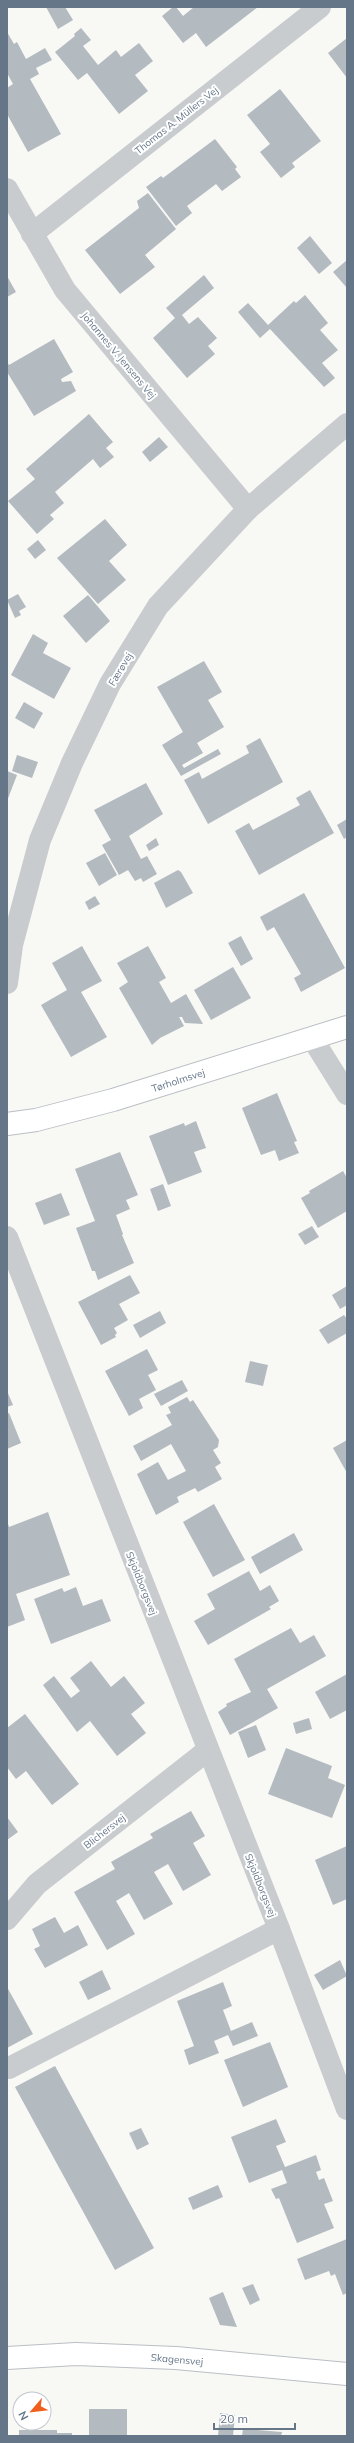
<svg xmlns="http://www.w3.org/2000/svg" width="354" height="2443" font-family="Mulish,sans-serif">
	<rect width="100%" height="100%" fill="#f8f8f5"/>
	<g fill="#b3bac0">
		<path d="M46,7H65L73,20L58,29Z"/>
		<path d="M173,7H176L183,16L194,7H258L206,47L196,33L183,43L162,16Z"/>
		<path d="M81,28L91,40L83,46L98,65L116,50L121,57L139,43L153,61L135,75L148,91L119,114L87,73L78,80L55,52L75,36L74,34Z"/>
		<path d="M7,32L14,44L17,42L26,59L45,48L52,60L36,68L39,74L30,79L61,134L28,152L7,114V88L13,84L7,73Z"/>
		<path d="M347,38V78L328,53Z"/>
		<path d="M280,89L321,141L292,163L295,167L281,178L260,152L270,144L247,115Z"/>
		<path d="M215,139L237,167L235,169L241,177L222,191L216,184L187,206L192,213L176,226L146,187L161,176L163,178Z"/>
		<path d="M148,193L176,229L145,255L155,267L120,294L85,250L139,208L137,201Z"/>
		<path d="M310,236L332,263L319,274L297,248Z"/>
		<path d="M347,260V288L333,272Z"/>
		<path d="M204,275L214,288L182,315L189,324L198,317L217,338L208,346L215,354L187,378L153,338L175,318L166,308Z"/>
		<path d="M7,276L16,292L7,297Z"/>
		<path d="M305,295L328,323L320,330L338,350L322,363L335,378L324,387L270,329L260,338L238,312L248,303L268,325L294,301L296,303Z"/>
		<path d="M54,339L73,372L61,379L62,382L71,381L76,391L34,416L7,372V362L9,365Z"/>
		<path d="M89,414L113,442L106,448L114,457L100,468L93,459L55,492L64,503L50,515L54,519L37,534L8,501L35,479L26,469Z"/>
		<path d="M159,437L168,447L150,462L142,452Z"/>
		<path d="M105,519L127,545L109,561L126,580L98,604L57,558Z"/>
		<path d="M38,540L46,550L35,559L27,549Z"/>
		<path d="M18,594L26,607L19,611L21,615L15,618L7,600Z"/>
		<path d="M88,595L110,621L86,643L63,616Z"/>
		<path d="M33,634L48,643L43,653L71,668L54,699L11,675Z"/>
		<path d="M204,661L222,692L208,700L224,727L197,743L203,753L182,765L184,768L218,749L221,754L181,776L162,745L183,732L157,687Z"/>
		<path d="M24,702L43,713L34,729L15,718Z"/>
		<path d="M260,738L283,782L208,824L184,780L199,772L202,779L249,753L246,746Z"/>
		<path d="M17,755L38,762L32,778L12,771Z"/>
		<path d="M7,771L17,775L7,801Z"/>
		<path d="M146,783L163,814L129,836L141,859L147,856L157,874L143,882L141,878L135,881L128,870L119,875L102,845L111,840L94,810Z"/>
		<path d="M310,790L334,833L259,875L235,831L249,823L253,830L300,805L296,798Z"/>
		<path d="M347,819V837L344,839L337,825Z"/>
		<path d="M156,838L159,845L149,851L146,845Z"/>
		<path d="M105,853L117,875L99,886L86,863Z"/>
		<path d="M178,870L181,872L193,893L166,908L154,883Z"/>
		<path d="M304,893L345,968L301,992L294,978L301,974L274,927L267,931L260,917Z"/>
		<path d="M95,896L100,904L89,910L85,902Z"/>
		<path d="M241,936L253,959L241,966L228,943Z"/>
		<path d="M82,946L102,981L81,992L107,1037L71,1057L41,1005L67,990L52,963Z"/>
		<path d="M148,946L166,978L159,982L171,1003L186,994L203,1024L185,1023L182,1017H179L184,1026L160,1038L152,1045L119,988L128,982L117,963Z"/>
		<path d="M233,967L251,998L211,1020L194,990Z"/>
		<path d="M277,1093L297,1141L294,1142L299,1153L279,1161L275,1150L261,1155L242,1108Z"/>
		<path d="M196,1121L206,1148L194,1152L202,1172L168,1185L149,1136L184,1123L185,1126Z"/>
		<path d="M120,1152L138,1195L126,1200L130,1209L116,1215L123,1234L122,1235L134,1263L98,1280L95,1271H92L76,1228L95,1221L75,1169Z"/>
		<path d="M343,1171L347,1178V1211L318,1228L301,1198L310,1193L309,1191Z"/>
		<path d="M163,1184L171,1206L158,1211L150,1189Z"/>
		<path d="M61,1193L70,1215L44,1225L35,1203Z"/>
		<path d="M312,1226L319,1237L305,1245L298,1234Z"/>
		<path d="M130,1275L140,1293L119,1304L128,1320L114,1328L117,1333L115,1335L116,1337L101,1345L78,1302Z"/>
		<path d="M347,1286V1305L340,1309L332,1295Z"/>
		<path d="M160,1311L166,1323L140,1338L133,1325Z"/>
		<path d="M344,1315L347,1319V1333L328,1344L319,1330Z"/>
		<path d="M147,1349L158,1370L148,1375L156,1390L139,1399L143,1408L129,1416L105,1371Z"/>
		<path d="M250,1361L268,1365L263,1386L245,1382Z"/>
		<path d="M182,1380L188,1391L161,1406L154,1394Z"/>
		<path d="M7,1391L13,1405L7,1407Z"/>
		<path d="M187,1397L190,1402L193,1400L219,1440L218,1447L213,1450L221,1463L215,1467L222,1479L198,1492L195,1488L177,1497L179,1502L156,1515L137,1474L158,1462L168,1480L186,1471L171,1444L141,1461L133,1446L172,1425L166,1415L171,1413L168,1407Z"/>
		<path d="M9,1413L21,1443L7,1449V1414Z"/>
		<path d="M347,1440V1473L333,1448Z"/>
		<path d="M214,1504L245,1560L213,1577L183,1522Z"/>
		<path d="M48,1512L70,1575L16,1594L25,1620L7,1627V1521L9,1527Z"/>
		<path d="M294,1533L303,1550L260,1574L251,1557Z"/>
		<path d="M249,1571L260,1591L270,1585L279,1601L269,1607L271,1609L208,1645L194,1621L215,1609L207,1594Z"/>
		<path d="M76,1587L83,1606L102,1599L111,1621L51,1644L34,1599L62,1588L64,1592Z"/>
		<path d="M291,1628L300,1643L314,1635L326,1656L267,1689L278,1708L230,1735L218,1712L227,1706L226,1704L251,1692L234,1659Z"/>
		<path d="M91,1661L111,1687L124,1676L145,1703L131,1714L146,1733L117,1756L90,1721L77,1732L43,1685L54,1676L71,1698L80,1691L70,1678Z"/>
		<path d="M347,1674V1710L330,1719L315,1692Z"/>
		<path d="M25,1714L79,1784L52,1805L26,1771L16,1779L7,1767V1728Z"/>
		<path d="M309,1718L312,1729L296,1734L293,1723Z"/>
		<path d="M256,1725L266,1750L248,1758L238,1732Z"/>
		<path d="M286,1748L332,1766L328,1778L345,1785L332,1818L268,1794Z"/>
		<path d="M191,1811L205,1836L193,1843L211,1875L183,1891L168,1864L154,1872L173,1904L144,1920L129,1893L116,1901L135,1934L107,1950L74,1892L115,1869L111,1862L153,1838L150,1834Z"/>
		<path d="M7,1817L18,1832L7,1840Z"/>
		<path d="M347,1846V1899L333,1905L315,1860Z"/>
		<path d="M55,1917L64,1933L78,1925L88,1945L45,1968L34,1949L40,1946L32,1929Z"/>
		<path d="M340,1960L347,1976L323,1990L314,1975Z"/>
		<path d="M102,1970L111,1989L88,2000L79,1982Z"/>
		<path d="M223,1982L232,2006L223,2010L231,2031L252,2022L258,2036L233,2046L228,2035L214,2041L219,2053L189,2065L184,2050L194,2046L177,2001Z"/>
		<path d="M7,1987L33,2034L7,2048Z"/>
		<path d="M270,2042L288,2087L243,2107L224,2060Z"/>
		<path d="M55,2066L154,2248L115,2270L15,2087Z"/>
		<path d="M276,2119L286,2142L276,2146L285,2167L316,2155L321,2170L316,2172L319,2180L324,2178L333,2201L324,2204L334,2228L297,2243L279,2198L276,2199L271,2189L287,2183L282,2170L249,2183L231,2137Z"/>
		<path d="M141,2128L149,2144L137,2150L129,2133Z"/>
		<path d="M218,2185L223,2197L193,2210L188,2198Z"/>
		<path d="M347,2239V2293L343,2295L335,2274L331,2276L329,2271L305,2280L297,2259Z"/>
		<path d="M253,2284L260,2300L250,2305L242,2288Z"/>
		<path d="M223,2292L237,2327L220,2325L209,2298Z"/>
		<rect x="89" y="2409" width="38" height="27"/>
		<path d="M220,2413L235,2415L233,2436H218Z"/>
		<path d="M243,2429L282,2432L281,2436H242Z"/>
		<path d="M19,2430H57V2433H72V2436H19Z"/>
	</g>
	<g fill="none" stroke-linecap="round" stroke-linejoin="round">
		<defs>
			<g id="secondary">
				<path d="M7,1124L36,1120L113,1100L347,1027"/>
				<path d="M7,2358L76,2354L176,2358L347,2374"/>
			</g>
		</defs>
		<use href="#secondary" stroke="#babfc4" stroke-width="24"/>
		<g stroke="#c8cccf" stroke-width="22">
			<path d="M7,189L65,290L248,509"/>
			<path d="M32,234L320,7"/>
			<path d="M7,983L12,945L40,840L72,763L110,684L158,606L248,509L347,424"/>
			<path d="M312,1038L347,1094"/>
			<path d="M7,1237L279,1929L347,2109"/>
			<path d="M7,1919L37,1884L208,1750"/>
			<path d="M9,2068L279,1929"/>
		</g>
		<use href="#secondary" stroke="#fff" stroke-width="22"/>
	</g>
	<g text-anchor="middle" stroke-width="4" stroke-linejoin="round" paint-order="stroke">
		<g font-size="10" fill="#657689" stroke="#fff">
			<text transform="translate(176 120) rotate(-38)" y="4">Thomas A. Müllers Vej</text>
			<text transform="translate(119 355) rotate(50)" y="4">Johannes V. Jensens Vej</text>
			<text transform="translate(120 669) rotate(-59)" y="4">Færøvej</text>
			<text transform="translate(178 1080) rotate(-18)" y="4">Tørholmsvej</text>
			<text transform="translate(142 1583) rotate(68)" y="4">Skjoldborgsvej</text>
			<text transform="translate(104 1831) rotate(-38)" y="4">Blichersvej</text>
			<text transform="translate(261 1885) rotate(68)" y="4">Skjoldborgsvej</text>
			<text transform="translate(177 2359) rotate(5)" y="4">Skagensvej</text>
		</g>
	</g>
	<rect width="354" height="2443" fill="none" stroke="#657689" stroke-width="16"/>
	<g transform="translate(32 2411) rotate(242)"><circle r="19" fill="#ffffff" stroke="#c1c8d0"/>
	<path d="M0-3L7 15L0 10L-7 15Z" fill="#f05f1e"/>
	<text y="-6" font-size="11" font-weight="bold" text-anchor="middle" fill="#657689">N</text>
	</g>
	<path d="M214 2423v6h81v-6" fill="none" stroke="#657689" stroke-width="2"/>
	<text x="220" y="2423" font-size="12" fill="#657689" stroke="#ffffff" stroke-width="3" paint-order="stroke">20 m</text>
</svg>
